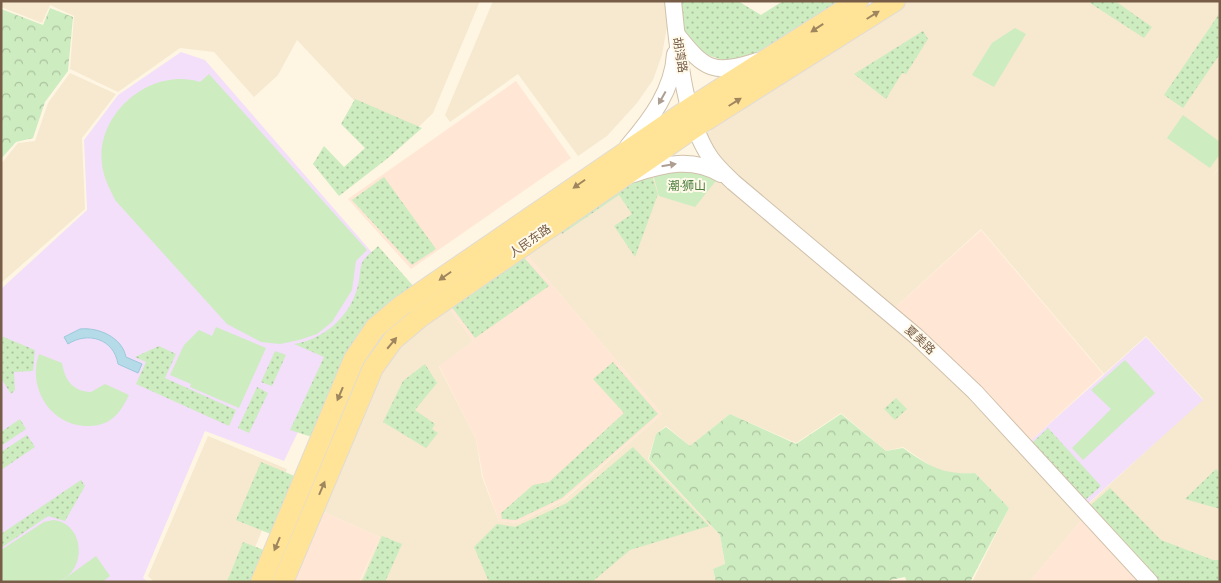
<svg xmlns="http://www.w3.org/2000/svg" width="1221" height="583" font-family="'Work Sans','Noto Sans SC',sans-serif">
	<defs>
		<pattern id="grass-dots" width="8" height="8" patternUnits="userSpaceOnUse" patternTransform="scale(1.25)"><rect width="8" height="8" fill="#cdecc0"/><path d="M2 2h.1M6 6h.1" fill="none" stroke="#abc29e" stroke-width="1.8" stroke-linecap="round"/></pattern>
		<pattern id="forest-crowns" width="20" height="18" patternUnits="userSpaceOnUse" patternTransform="scale(1.25)"><rect width="20" height="18" fill="#cdecc0"/><path d="M2 6a3 3 0 1 1 6 0M12 15a3 3 0 1 1 6 0" fill="none" stroke="#abc29e"/></pattern>
	</defs>
	<rect width="100%" height="100%" fill="#fef6e2"/>
	<g fill="#f6e9d0">
		<path d="M1,1H480L433,113L398,147L297,40L278,75L254,97L214,52L180,48L118,92L70,69L74,16L50,5L42,23L1,7Z"/>
		<path d="M493,1H665L667,27L662,55L653,80L637,103L607,136L578,156L518,74L450,122L445,115Z"/>
		<path d="M895,1H1220V166L1210,180L1220,167V582L1084,508L1203,399L1146,336L1104,374L981,229L890,312L1087,513L1029,582H972L1009,508L975,473L955,474L934,468L903,447L886,451L841,413L796,443L730,414L690,446L666,426L656,434L648,459L720,535L725,565L713,569L716,582H360L380,537L315,508L373,368L444,301L473,341L439,367L476,439L482,477L499,521L517,523L564,500L662,414L521,248L652,169L733,182L700,137L711,131L708,120Z"/>
		<path d="M70,73L116,94L82,138L85,209L1,283V164L18,143L35,141L48,103Z"/>
		<path d="M208,436L287,469L241,582H154L148,576Z"/>
	</g>
	<g fill="#ffe6d5">
		<path d="M516,81L571,158L411,269L348,199Z"/>
		<path d="M981,230L1103,374L1026,445L890,312Z"/>
		<path d="M521,248L662,414L563,500L517,523L499,521L483,477L476,439L439,366L473,341L444,301Z"/>
		<path d="M315,508L380,537L359,582H283Z"/>
		<path d="M1087,513L1150,582H1029Z"/>
	</g>
	<g fill="#f3dffa">
		<path d="M181,52L205,60L395,279L350,324L284,461L205,431L143,578L148,582H1V289L87,210L84,140L118,95Z"/>
		<path d="M1146,337L1203,400L1084,507L1026,445Z"/>
	</g>
	<g fill="url(#grass-dots)">
		<path d="M680,1H738L761,15L783,1H847L782,43L729,62L698,52L683,30Z"/>
		<path d="M1092,1H1115L1152,27L1144,38L1090,3Z"/>
		<path d="M1219,14L1220,54L1183,108L1164,95Z"/>
		<path d="M923,31L928,39L906,74L902,73L886,99L854,74Z"/>
		<path d="M355,99L422,128L388,158L339,196L313,164L324,146L344,167L365,148L341,124Z"/>
		<path d="M651,173L658,194L635,257L614,226L632,214L619,195L562,234L556,226L622,181Z"/>
		<path d="M384,177L436,249L412,265L352,200Z"/>
		<path d="M378,246L415,288L373,324L315,438L290,430L324,357L294,344C322,340 349,318 357,289C360,281 359,271 362,263C364,257 374,251 378,246Z"/>
		<path d="M519,252L549,286L475,338L448,302Z"/>
		<path d="M1,336L35,350L33,371L14,372L15,390L11,394L1,378Z"/>
		<path d="M159,346L176,354L165,378L236,410L229,426L136,384L146,362L135,357Z"/>
		<path d="M275,351L286,355L272,386L261,382Z"/>
		<path d="M613,362L658,414L562,498L516,520L502,519L501,513L533,485L549,482L624,413L593,379Z"/>
		<path d="M425,364L437,383L415,410L435,424L432,429L438,433L426,448L383,422L403,381Z"/>
		<path d="M257,387L268,393L249,433L238,428Z"/>
		<path d="M896,398L907,409L895,420L884,409Z"/>
		<path d="M20,419L26,429L1,446V432Z"/>
		<path d="M1048,428L1101,486L1082,503L1030,445Z"/>
		<path d="M27,435L35,447L1,470V452Z"/>
		<path d="M633,447L709,526L630,550L592,582H489L474,547L497,524L515,527L567,503Z"/>
		<path d="M261,462L297,477L273,535L236,520Z"/>
		<path d="M1216,469L1220,473V509L1185,499Z"/>
		<path d="M81,480L85,486L65,521L48,516L1,548V534Z"/>
		<path d="M1110,488L1161,540L1213,560H1220V582H1156L1089,507Z"/>
		<path d="M382,536L402,544L385,582H362Z"/>
		<path d="M243,542L269,552L257,582H227Z"/>
	</g>
	<g fill="url(#forest-crowns)">
		<path d="M50,8L73,17L68,71L45,102L33,138L16,142L1,159V9L43,25Z"/>
		<path d="M730,414L796,444L841,414L886,451L903,448C929,466 942,475 975,473L1009,508L970,582H907L905,577L880,582H716L713,569L725,564L720,535L649,459L656,434L666,427L690,446Z"/>
	</g>
	<g fill="#cdecc0">
		<path d="M1015,28L1026,34L994,87L972,75L992,43Z"/>
		<path d="M209,74L367,250L356,261L352,290L332,322L317,334L299,340L280,344L261,342L227,324L115,200C110,189 103,177 102,164C96,113 151,67 200,82Z"/>
		<path d="M1183,115L1220,142V154L1210,168L1167,138Z"/>
		<path d="M687,167L719,177L695,207L659,196L652,170Z"/>
		<path d="M216,327L266,348L239,408L190,387L191,384L170,375L184,345L199,330L212,336Z"/>
		<path d="M39,354L62,363C65,380 72,391 91,392L105,384L129,395C125,403 121,411 114,417C108,423 98,426 89,426C52,427 27,389 39,354Z"/>
		<path d="M1125,360L1155,393L1083,460L1072,448L1111,409L1091,390Z"/>
		<path d="M53,520C86,523 88,574 56,582C42,583 17,582 1,582V550L44,522Z"/>
		<path d="M96,556L110,576L102,582H60Z"/>
	</g>
	<path fill="#b5dbe8" stroke="#9bc9db" d="M80,329C98,327 122,337 126,357L142,364L138,373L118,364C114,339 88,331 68,344L64,337Z"/>
	<g fill="none" stroke-linecap="round" stroke-linejoin="round">
		<defs>
			<g id="tertiary">
				<path d="M673,1C678,48 683,117 710,157C716,166 725,174 733,182L916,336L975,392L1150,582"/>
				<path d="M678,36C705,70 714,75 757,61"/>
				<path d="M628,146C651,119 673,90 675,54"/>
				<path d="M634,174C664,164 692,157 721,174"/>
			</g>
			<g id="primary">
				<path d="M261,582L354,359L375,328L401,306L690,108L858,1"/>
				<path d="M283,582L373,368L393,340L419,318L694,128L895,1"/>
			</g>
		</defs>
		<use href="#tertiary" stroke="#d1c1ab" stroke-width="18"/>
		<use href="#primary" stroke="#e1dbd7" stroke-width="22"/>
		<use href="#tertiary" stroke="#fff" stroke-width="16"/>
		<use href="#primary" stroke="#ffe498" stroke-width="20"/>
	</g>
	<defs><path id="oneway-solid" d="M-6-.8H1V-3.2L6.5 0L1 3.2V.8H-6Z" transform="scale(1.25)"/></defs>
	<g fill="#a0865f">
		<use href="#oneway-solid" transform="translate(873 15) rotate(-32)"/>
		<use href="#oneway-solid" transform="translate(817 28) rotate(147)"/>
		<use href="#oneway-solid" transform="translate(735 102) rotate(-32)"/>
		<use href="#oneway-solid" transform="translate(579 184) rotate(145)"/>
		<use href="#oneway-solid" transform="translate(445 276) rotate(145)"/>
		<use href="#oneway-solid" transform="translate(392 343) rotate(-50)"/>
		<use href="#oneway-solid" transform="translate(340 394) rotate(113)"/>
		<use href="#oneway-solid" transform="translate(322 488) rotate(-67)"/>
		<use href="#oneway-solid" transform="translate(277 544) rotate(113)"/>
	</g>
	<g fill="#ad9e91">
		<use href="#oneway-solid" transform="translate(662 98) rotate(119)"/>
		<use href="#oneway-solid" transform="translate(669 165) rotate(-9)"/>
	</g>
	<g text-anchor="middle" stroke-width="4" stroke-linejoin="round" paint-order="stroke">
		<g font-size="12" fill="#775d47" stroke="#fff9ea">
			<text transform="translate(680 55) rotate(80)" y="4">胡湾路</text>
			<text transform="translate(530 241) rotate(-35)" y="4">人民东路</text>
			<text transform="translate(920 340) rotate(43)" y="4">夏美路</text>
		</g>
		<g font-size="12" fill="#4a7e3e" stroke="#fff9ea">
			<text x="687" y="190">潮·狮山</text>
		</g>
	</g>
	<rect width="1221" height="583" fill="none" stroke="#775d47" stroke-width="5"/>
</svg>
